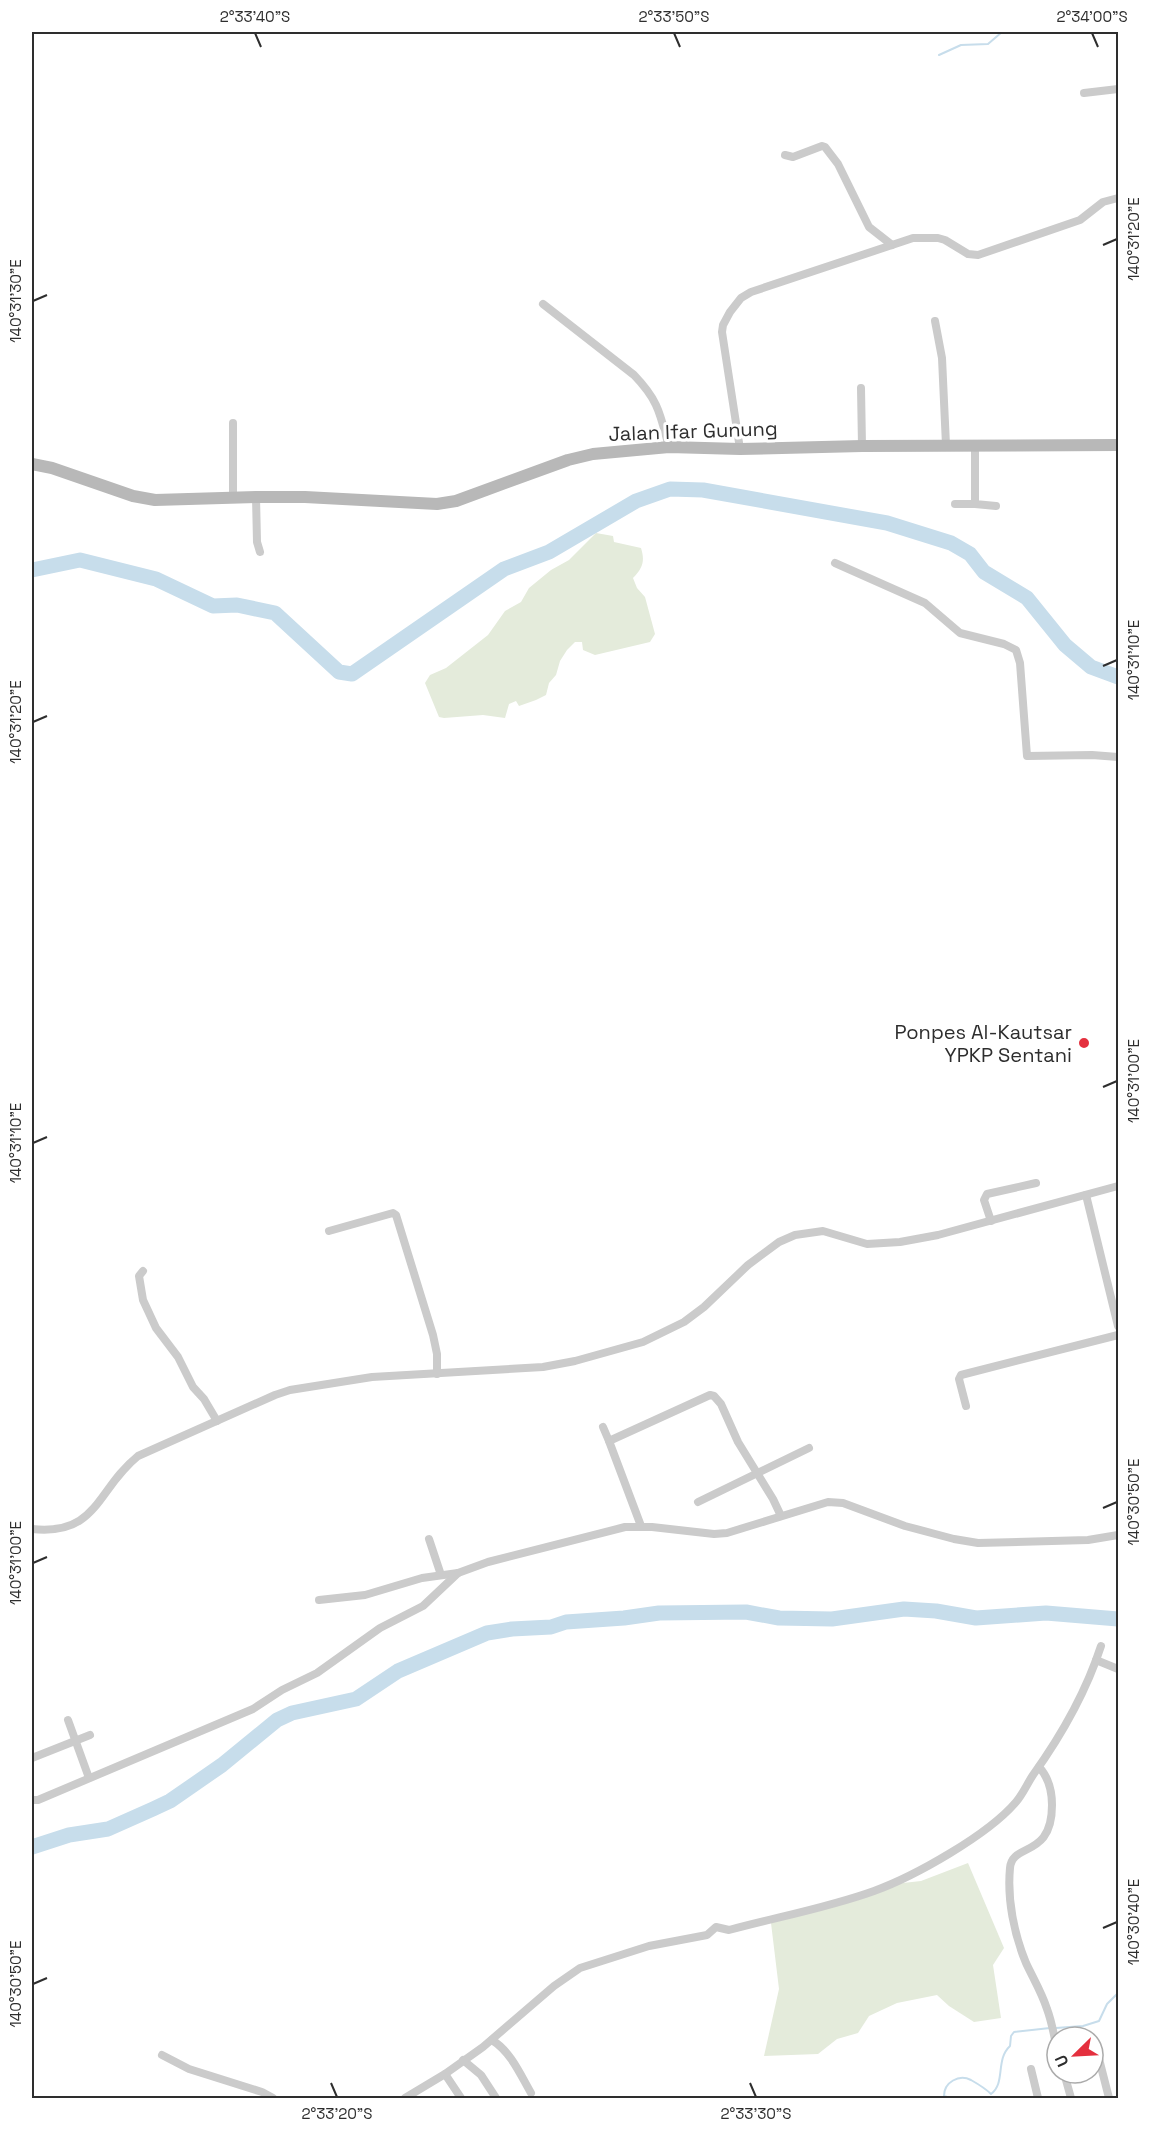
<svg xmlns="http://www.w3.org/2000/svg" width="1150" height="2130" font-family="'Space Grotesk',sans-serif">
	<rect width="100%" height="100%" fill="#fff"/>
	<g fill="#e4ebdb">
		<path d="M596,533L613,536L614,542L641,548C645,561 643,568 633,578L637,588L645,597L655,634L650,642L595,655L583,650L582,642H575L567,650L560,661L556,675L549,683L546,695L536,700L519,706L516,701L509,704L505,718L483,715L444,718L439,717L425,683L430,675L446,668L488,635L505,611L521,602L529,588L551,570L569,560Z"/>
		<path d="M968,1863L1004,1948L993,1965L1001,2018L974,2022L949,2006L937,1995L897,2003L869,2016L858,2033L837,2039L818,2054L764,2056L779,1989L771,1923L903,1883L921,1881Z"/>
	</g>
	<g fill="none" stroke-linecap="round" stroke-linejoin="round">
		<g stroke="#c7ddeb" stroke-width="2">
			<path d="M939,55L961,45L988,44L1002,32"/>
			<path d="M1056,2028L1083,2026L1099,2021L1107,2004L1118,1993"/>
			<path d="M950,2098L944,2096C944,2082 959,2074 971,2080C978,2084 986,2089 991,2094C1006,2083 995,2060 1010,2046L1011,2036L1014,2032L1050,2028"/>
		</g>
		<g stroke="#c7ddeb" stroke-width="15">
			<path d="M32,570L80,560L156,579L213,606L237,605L275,613L339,672L352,674L504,569L549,552L636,501L670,489L703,490L887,523L951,543L970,554L984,572L1027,598L1065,645L1091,667L1118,677"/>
			<path d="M32,1847L69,1835L108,1829L153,1809L170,1801L222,1765L277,1720L292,1713L356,1699L398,1671L487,1633L512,1629L551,1627L566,1622L624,1618L659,1613L746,1612L779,1618L832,1619L904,1609L936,1611L976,1618L1046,1613L1118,1619"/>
		</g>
		<g stroke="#cbcbcb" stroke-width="8">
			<path d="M1084,93L1118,89"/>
			<path d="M785,155L793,157L822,146L825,147L838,164L869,227L892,245"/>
			<path d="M543,304L634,375C659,401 660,414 669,447"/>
			<path d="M935,321L942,358L946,445"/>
			<path d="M861,388L862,446"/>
			<path d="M233,423V497"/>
			<path d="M975,445V504L996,506"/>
			<path d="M740,449L722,332L723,325L730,312L741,298L751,292L913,238H938L945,240L968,254L978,255L1080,220L1103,202L1118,198"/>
			<path d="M256,497L257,542L260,552"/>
			<path d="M955,504H975"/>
			<path d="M835,563L925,603L960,633L1004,644L1016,650L1020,663L1027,756L1092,755L1118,757"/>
			<path d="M1086,1195L1118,1326"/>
			<path d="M991,1221L984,1200L987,1194L1036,1183"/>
			<path d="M329,1231L393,1213L396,1215L433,1335L437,1354V1374"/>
			<path d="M143,1271L139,1276L143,1300L156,1328L178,1357L193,1387L204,1399L217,1421"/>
			<path d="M966,1406L959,1379L961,1375L1118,1335"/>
			<path d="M603,1427L609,1441"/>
			<path d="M698,1502L809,1448"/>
			<path d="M641,1526L609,1441L710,1395L714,1396L721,1404L738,1442L773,1499L781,1516"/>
			<path d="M32,1529C98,1536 96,1490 138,1456L275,1395L290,1390L372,1377L543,1367L575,1361L643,1342L684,1322L704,1307L748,1265L779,1242L795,1235L823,1231L867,1244L900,1242L938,1235L1118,1186"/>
			<path d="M429,1539L441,1575"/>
			<path d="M319,1600L365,1595L422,1578L458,1573"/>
			<path d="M1096,1660L1118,1669"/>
			<path d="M68,1720L89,1778"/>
			<path d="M32,1758L90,1735"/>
			<path d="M1039,1767C1049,1778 1052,1790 1052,1805C1052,1859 1012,1842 1010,1868C1007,1899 1014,1934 1026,1963C1033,1978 1042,1993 1047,2009C1052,2022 1054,2036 1057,2049"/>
			<path d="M32,1800H38L253,1709L282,1690L317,1673L380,1628L423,1606L458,1573L488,1562L625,1527H652L714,1534L727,1533L828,1502L843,1503L905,1526L954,1539L978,1543L1088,1540L1118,1535"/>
			<path d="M492,2040C511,2052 520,2074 531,2093"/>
			<path d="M1097,2051L1109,2098"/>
			<path d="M162,2055L189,2069L262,2092L273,2098"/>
			<path d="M463,2060L481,2075L496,2098"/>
			<path d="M1031,2069L1038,2098"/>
			<path d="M1064,2073L1071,2098"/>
			<path d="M445,2074L461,2098"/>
			<path d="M405,2098L445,2074L483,2047L554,1986L580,1968L649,1946L707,1935L716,1927L729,1930C777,1917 827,1908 874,1891C915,1876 988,1835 1016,1802C1023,1794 1027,1784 1033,1775C1061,1736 1086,1692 1101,1646"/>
		</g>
		<path stroke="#b8b8b8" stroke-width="12" d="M32,464L52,468L133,496L155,500L256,497H305L437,504L456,501L568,460L593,454L669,447L740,449L862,446L1118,445"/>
	</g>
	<path fill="none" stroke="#2e2e2e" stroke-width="2" d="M255,33L261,47M674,33L680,47M1092,33L1098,47M1103,245L1117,239M33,301L47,295M1103,666L1117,660M33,722L47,716M1103,1087L1117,1081M33,1143L47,1137M1103,1508L1117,1502M33,1563L47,1557M1103,1928L1117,1922M33,1984L47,1978M331,2083L337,2097M750,2083L756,2097"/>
	<circle fill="#e4303e" stroke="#fff" stroke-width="2" cx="1084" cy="1043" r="6"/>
	<g text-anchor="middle" stroke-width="6" stroke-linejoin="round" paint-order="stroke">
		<g font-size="20" fill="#2e2e2e" stroke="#fff">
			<text transform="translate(693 431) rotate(-2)" y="7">Jalan Ifar Gunung</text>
		</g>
		<g font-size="20" fill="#2e2e2e" stroke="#fff" text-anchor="end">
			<text x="1072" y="1039">Ponpes Al-Kautsar<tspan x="1072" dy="23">YPKP Sentani</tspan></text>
		</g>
	</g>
	<rect width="1150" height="2130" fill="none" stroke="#ffffff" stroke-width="66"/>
	<g transform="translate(1075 2055) rotate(246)"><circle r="28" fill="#ffffff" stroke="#ababab" stroke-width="1.5"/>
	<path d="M0-4.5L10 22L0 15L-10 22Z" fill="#e4303e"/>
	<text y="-9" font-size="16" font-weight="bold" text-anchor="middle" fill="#2e2e2e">U</text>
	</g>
	<rect x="33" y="33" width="1084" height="2064" fill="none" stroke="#2e2e2e" stroke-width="2"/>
	<g font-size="15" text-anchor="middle" fill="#2e2e2e">
		<text x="255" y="22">2°33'40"S</text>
		<text x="674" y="22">2°33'50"S</text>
		<text x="1092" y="22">2°34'00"S</text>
		<text transform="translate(1134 239) rotate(-90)" y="5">140°31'20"E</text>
		<text transform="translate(16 301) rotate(-90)" y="5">140°31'30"E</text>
		<text transform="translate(1134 660) rotate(-90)" y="5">140°31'10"E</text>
		<text transform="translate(16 722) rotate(-90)" y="5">140°31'20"E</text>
		<text transform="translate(1134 1081) rotate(-90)" y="5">140°31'00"E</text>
		<text transform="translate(16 1143) rotate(-90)" y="5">140°31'10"E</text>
		<text transform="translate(1134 1502) rotate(-90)" y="5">140°30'50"E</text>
		<text transform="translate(16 1563) rotate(-90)" y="5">140°31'00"E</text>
		<text transform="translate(1134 1922) rotate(-90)" y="5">140°30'40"E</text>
		<text transform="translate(16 1984) rotate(-90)" y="5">140°30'50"E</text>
		<text x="337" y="2119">2°33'20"S</text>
		<text x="756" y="2119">2°33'30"S</text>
	</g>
</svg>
